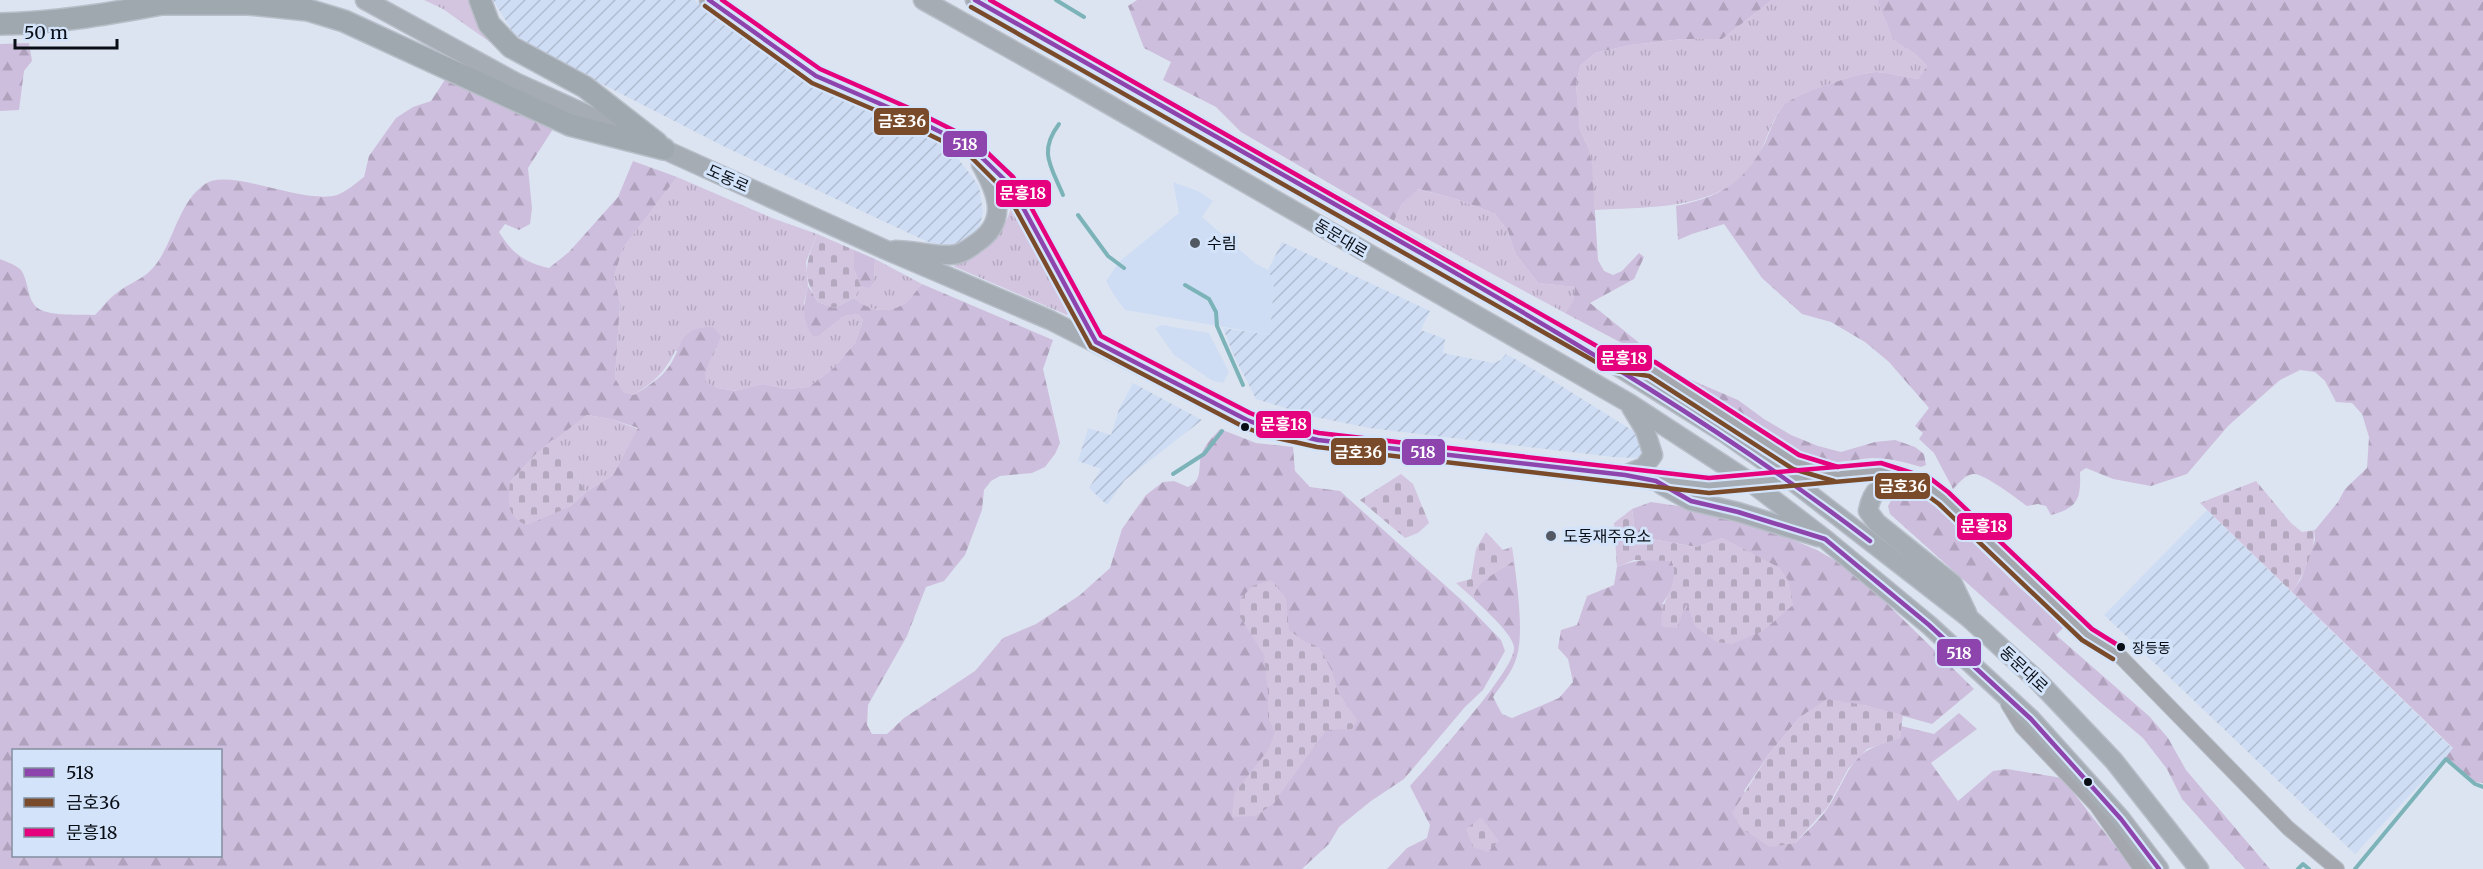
<svg xmlns="http://www.w3.org/2000/svg" width="2483" height="869" font-family="Merriweather,'Noto Sans KR',serif">
	<defs>
		<pattern id="industrial-furrows" width="10" height="10" patternUnits="userSpaceOnUse" patternTransform="scale(1.5)"><rect width="10" height="10" fill="#cfddf4"/><path d="M-1 1l2-2M0 10L10 0M9 11l2-2" fill="none" stroke="#b0bcd0"/></pattern>
		<pattern id="grass-tufts" width="24" height="20" patternUnits="userSpaceOnUse" patternTransform="scale(1.5)"><rect width="24" height="20" fill="#d3c5e0"/><path d="M3 7l-1-3M5 7V3M7 7l1-3M15 17l-1-3M17 17v-4M19 17l1-3" fill="none" stroke="#b4a8bf"/></pattern>
		<pattern id="forest-firs" width="22" height="20" patternUnits="userSpaceOnUse" patternTransform="scale(1.5)"><rect width="22" height="20" fill="#cebedd"/><path d="M5 1l3.5 6h-7zM16 11l3.5 6h-7z" fill="#b0a2bd"/></pattern>
		<pattern id="cemetery-stones" width="16" height="16" patternUnits="userSpaceOnUse" patternTransform="scale(1.5)"><rect width="16" height="16" fill="#d3c5e0"/><path d="M2 7V4a2 2 0 0 1 4 0v3zM10 15v-3a2 2 0 0 1 4 0v3z" fill="#b4a8bf"/></pattern>
	</defs>
	<rect width="100%" height="100%" fill="#dce4f1"/>
	<g fill="#cfddf4">
		<path d="M1173,182L1198,191L1213,201L1202,217L1255,263L1268,270L1274,282L1270,335L1125,310L1114,295L1106,281L1120,261L1179,213Z"/>
		<path d="M1162,325L1209,333L1229,372L1223,383L1213,381L1174,355L1155,328Z"/>
	</g>
	<g fill="url(#industrial-furrows)">
		<path d="M493,0H694L812,80L942,143L957,157L979,186L983,212L980,225L974,235L964,243L951,246L930,243L727,148L530,47L512,31Z"/>
		<path d="M1282,242L1430,311L1421,330L1445,339L1443,353L1493,363L1501,360L1506,354L1547,377L1635,432L1643,439L1644,455L1636,458L1613,457L1369,428L1315,417L1256,399L1233,354L1223,328L1270,335L1274,282L1268,270Z"/>
		<path d="M1133,383L1202,420L1125,480L1107,505L1089,488L1101,469L1078,461L1088,428L1111,435L1119,409Z"/>
		<path d="M2207,510L2453,749L2355,854L2104,615Z"/>
	</g>
	<g fill="url(#grass-tufts)">
		<path d="M424,0H475L504,52L443,9Z"/>
		<path d="M1772,0H1877L1893,40L1914,53L1927,66L1918,79C1904,77 1890,73 1877,72C1861,72 1794,94 1783,106C1766,126 1763,163 1740,180C1696,210 1645,207 1595,210L1588,147L1580,130L1576,85L1580,66L1595,53L1631,45L1683,39H1722Z"/>
		<path d="M677,177L772,218L817,234L806,262L808,286L804,303L819,336L844,316L858,314L863,320L855,343L835,367L809,387L787,389L763,384L737,391L718,388L704,382L707,363L717,348L675,351C665,373 653,382 634,395L622,392L615,378L620,303L614,277L623,248Z"/>
		<path d="M1417,189L1453,198L1494,213L1508,231L1515,253L1538,283L1575,287L1573,301L1565,313L1394,221L1402,204Z"/>
		<path d="M1012,205L1070,311L1067,315L953,266C985,256 1003,237 1012,205Z"/>
		<path d="M875,259L922,284C916,290 910,301 902,305C885,315 867,309 854,298L861,286L869,287L874,283Z"/>
		<path d="M587,415L611,419L638,429L613,475L586,492L553,440Z"/>
	</g>
	<g fill="url(#forest-firs)" fill-rule="evenodd">
		<path d="M1137,0H1772L1722,39H1683L1631,45L1595,53L1580,66L1576,85L1580,130L1588,147L1592,165L1598,260L1604,271L1613,275L1622,271L1639,253L1644,257L1634,279L1590,303L1638,342L1652,356L1649,360L1631,348L1565,313L1573,301L1575,287L1538,283L1515,253L1508,231L1494,213L1453,198L1418,189L1402,204L1394,221L1241,132L1216,107L1163,80L1171,62L1144,48L1128,6Z"/>
		<path d="M1877,0H2483V783L2475,782L2446,757L2453,748L2292,592L2301,579L2315,540V530L2338,502L2345,489L2367,468L2369,437L2362,414L2352,403L2336,402L2325,381L2315,372L2300,370L2280,380L2228,426L2187,474L2151,486L2113,479L2086,468L2080,472C2081,499 2078,508 2051,515L2046,506L2038,504L2027,506C2018,499 1982,472 1973,474C1965,475 1959,483 1953,489L1934,453L1919,439L1923,433L1915,426L1929,408L1889,362L1865,342L1831,322L1802,314L1762,278L1724,224L1692,234L1678,240L1676,206C1720,197 1744,183 1765,143C1770,131 1775,116 1783,106C1793,94 1861,72 1877,72C1890,73 1904,77 1918,79L1927,66L1914,53L1893,40Z"/>
		<path d="M29,43L32,61L24,71L19,110L0,111V44Z"/>
		<path d="M446,78L553,129L528,168L532,208L530,224L519,230L505,224L499,232C512,253 525,263 549,268L569,252L618,197L633,161L677,177L623,248L614,277L620,303L615,378L623,392L634,395C645,388 660,379 668,368C683,347 678,326 713,327L721,336C716,353 704,364 705,382L718,388L736,391L763,384L787,389L809,387L835,367L855,343L863,320L858,314L844,316L819,336H813C801,320 804,304 808,286L818,302L834,308L854,298C867,309 885,315 902,305C910,301 916,290 922,284L1053,340L1043,369L1060,443L1055,454L1045,467L1032,473L1000,476L991,481L984,490L982,510L965,555L944,581L926,587L907,636L868,705L867,725L872,734H887L904,718L975,671L1003,638L1036,624L1080,595L1110,568L1122,529L1146,495L1163,482L1174,481L1188,487C1204,480 1197,467 1202,453C1205,444 1214,436 1220,429L1256,443L1293,447L1295,471L1310,487L1340,491L1467,605L1501,640L1505,651L1483,690L1465,707L1404,779L1371,801L1339,827L1329,844L1302,869H0V259C7,262 16,265 21,270C31,284 25,308 47,312C62,316 80,314 95,315C102,308 109,298 118,292C129,283 142,280 152,269C173,247 177,203 205,184C229,167 304,205 337,195C346,192 356,183 364,177L369,156L396,118L413,107L431,101ZM587,415L611,419L638,428L613,475L586,492L569,507L510,482L536,454ZM14,750H220V856H14Z"/>
		<path d="M854,250L875,259L874,283L869,288L861,286L854,270Z"/>
		<path d="M1689,379L1738,400L1764,419L1791,435L1818,446L1841,452L1875,442L1895,440L1915,447L1924,454L1926,465L1921,467C1905,462 1889,458 1872,458C1857,459 1841,463 1826,462C1784,457 1725,407 1687,384Z"/>
		<path d="M1909,492L1919,495L1934,505L2021,589L2065,626L2056,635L2150,717L2168,738L2186,770L2270,869H2245L2182,799L2167,769L2143,738L2100,702L1890,514L1888,506C1893,496 1899,494 1909,492Z"/>
		<path d="M1651,502L1732,514L1817,550L1841,564L1873,590L1974,689L1932,724L1864,705L1800,717L1769,754L1744,791L1795,843C1806,832 1818,822 1827,809C1853,769 1846,752 1900,738L1901,726L1934,734L1959,713L1977,729L1931,763L1958,801L1993,771L2007,769L2062,778L2133,869H1387L1407,848L1427,838L1430,825L1410,786C1427,766 1517,669 1514,647C1512,633 1484,609 1473,598C1478,577 1499,573 1514,560C1517,585 1524,632 1517,656C1513,671 1502,684 1493,697L1502,714L1512,718L1559,698L1573,682L1568,659L1558,648L1561,630L1577,625L1587,596L1614,585L1617,567C1636,559 1651,559 1672,561C1677,578 1673,590 1662,604H1685L1723,538L1696,547L1652,539L1636,540L1632,509Z"/>
	</g>
	<g fill="url(#cemetery-stones)">
		<path d="M817,234L854,250V270L861,286L854,298L834,308L818,302C801,275 806,263 817,234Z"/>
		<path d="M553,439L586,492L569,507L527,525C506,517 508,502 510,482L536,454Z"/>
		<path d="M1401,474L1413,484L1429,523L1418,533L1405,538L1360,500Z"/>
		<path d="M2256,481L2291,523L2302,532L2315,530C2314,551 2304,575 2292,592L2200,503Z"/>
		<path d="M1632,509L1636,540L1652,539L1696,547L1723,538L1780,568L1789,582L1793,605L1763,631L1732,644L1717,642L1696,627L1686,604L1677,628L1662,627C1657,600 1681,589 1672,561L1634,560L1617,567L1614,523Z"/>
		<path d="M1486,532L1503,550L1512,547L1514,560C1499,573 1478,578 1473,598L1456,583L1471,579L1476,549Z"/>
		<path d="M1272,580L1286,598L1289,630L1304,641L1319,647L1332,671L1338,692L1357,720L1352,729L1326,730L1274,803L1256,816L1232,817L1234,794L1268,750L1275,733L1268,718V693L1264,655L1240,617V600L1252,586Z"/>
		<path d="M1827,699L1864,705L1903,715L1900,738L1867,749L1848,769L1827,808L1795,843L1770,847L1741,828L1732,813L1769,754L1800,717Z"/>
		<path d="M1481,817L1499,841L1488,852L1473,847L1466,829Z"/>
	</g>
	<g fill="none" stroke-linecap="round" stroke-linejoin="round">
		<g stroke="#7bb3b9" stroke-width="4">
			<path d="M1056,0L1084,17"/>
			<path d="M1059,124C1038,152 1051,166 1063,195"/>
			<path d="M1078,215L1108,256L1124,268"/>
			<path d="M1185,285L1209,299L1216,312L1217,326L1243,385"/>
			<path d="M1173,474L1204,454L1222,431"/>
			<path d="M2298,869L2303,864L2309,869"/>
			<path d="M2355,869L2446,759L2475,784L2483,787"/>
		</g>
		<defs>
			<g id="minor">
				<path d="M1617,365L1652,369L1796,462L1826,472"/>
				<path d="M1790,479L1880,470L1928,486L1944,498L2087,635L2117,653L2288,828L2337,869"/>
				<path d="M2008,704L2022,727L2096,805L2141,869"/>
			</g>
			<g id="major">
				<path d="M365,0L515,82L886,250L1050,320L1247,420L1270,429L1318,440L1625,475L1656,481L1709,486L1790,479"/>
				<path d="M709,0L816,76L906,115L971,147L1007,182L1020,202L1096,342"/>
				<path d="M923,0L1059,76L1629,403L1753,484L1825,539L1929,625L2031,719L2121,819L2159,869"/>
				<path d="M975,0L1406,244L1614,364L1723,432L1790,479L1969,618L2039,682L2114,761L2199,869"/>
				<path d="M895,250C914,250 933,256 950,255C960,255 967,250 975,244C1009,222 998,194 981,164"/>
				<path d="M1625,475L1644,467L1653,455L1645,430L1631,407"/>
				<path d="M1908,479C1885,485 1873,484 1868,511L1877,523L1953,584L1967,613"/>
				<path d="M1662,485L1691,501L1738,512L1818,537"/>
			</g>
			<g id="highway">
				<path d="M480,0L489,24L511,47L585,87L657,143"/>
				<path d="M157,4H249L308,10L344,21L570,125L664,149"/>
				<path d="M0,24C58,23 115,13 172,2"/>
			</g>
		</defs>
		<use href="#minor" stroke="#b8bec8" stroke-width="16"/>
		<use href="#major" stroke="#b8bec8" stroke-width="21"/>
		<use href="#highway" stroke="#b8bec8" stroke-width="24"/>
		<use href="#minor" stroke="#a4a8ae" stroke-width="14"/>
		<use href="#major" stroke="#a5acb4" stroke-width="18"/>
		<use href="#highway" stroke="#a0a8af" stroke-width="21"/>
		<defs>
			<g id="bus-1">
				<path d="M709,0L816,76L906,115L971,147L1007,182L1020,202L1096,342L1247,420L1270,429L1318,440L1625,475L1656,481L1691,501L1738,512L1825,539L1929,625L2031,719L2121,819L2159,869"/>
				<path d="M975,0C1123,84 1271,167 1419,252C1574,341 1728,432 1870,541"/>
			</g>
			<g id="bus-2">
				<path d="M705,6L812,83L903,122L967,153L1001,187L1014,206L1091,347L1244,427L1268,436L1317,447L1709,493L1879,478L1924,493L1939,504L2082,640L2113,659"/>
				<path d="M971,7L1610,370L1649,376L1793,469L1834,481"/>
			</g>
			<g id="bus-3">
				<path d="M722,0L820,69L909,108L975,141L1013,177L1026,198L1101,336L1250,413L1272,422L1319,433L1709,478L1881,463L1931,479L1948,492L2092,629L2121,647"/>
				<path d="M990,0L1616,357L1655,362L1799,455L1838,467"/>
			</g>
		</defs>
		<use href="#bus-1" stroke="#d3e3fa" stroke-width="9"/>
		<use href="#bus-2" stroke="#d3e3fa" stroke-width="9"/>
		<use href="#bus-3" stroke="#d3e3fa" stroke-width="9"/>
		<use href="#bus-1" stroke="#8e44ad" stroke-width="4.5"/>
		<use href="#bus-2" stroke="#7a4b2a" stroke-width="4.5"/>
		<use href="#bus-3" stroke="#e5007d" stroke-width="4.5"/>
	</g>
	<g fill="#535963" stroke="#d3e3fa" stroke-width="2">
		<circle cx="1195" cy="243" r="6"/>
		<circle cx="1551" cy="536" r="6"/>
	</g>
	<g fill="#090e16" stroke="#d3e3fa" stroke-width="2">
		<circle cx="1245" cy="427" r="5"/>
		<circle cx="2121" cy="647" r="5"/>
		<circle cx="2088" cy="782" r="5"/>
	</g>
	<g text-anchor="middle" stroke-width="6" stroke-linejoin="round" paint-order="stroke">
		<g font-size="14" fill="#090e16" stroke="#d3e3fa" text-anchor="start">
			<text x="2132" y="653">장등동</text>
		</g>
		<g font-size="16" fill="#090e16" stroke="#d3e3fa">
			<text transform="translate(728 178) rotate(24)" y="6">도동로</text>
			<text transform="translate(1341 238) rotate(31)" y="6">동문대로</text>
			<text transform="translate(2024 669) rotate(43)" y="6">동문대로</text>
		</g>
		<g font-size="16" fill="#090e16" stroke="#d3e3fa" text-anchor="start">
			<text x="1207" y="249">수림</text>
			<text x="1563" y="542">도동재주유소</text>
		</g>
	</g>
	<g stroke="#d3e3fa" stroke-width="2">
		<rect x="873" y="107" width="57" height="29" rx="6" fill="#7a4b2a"/>
		<rect x="942" y="130" width="46" height="28" rx="6" fill="#8e44ad"/>
		<rect x="995" y="179" width="57" height="29" rx="6" fill="#e5007d"/>
		<rect x="1596" y="344" width="57" height="28" rx="6" fill="#e5007d"/>
		<rect x="1255" y="410" width="57" height="29" rx="6" fill="#e5007d"/>
		<rect x="1330" y="437" width="57" height="29" rx="6" fill="#7a4b2a"/>
		<rect x="1401" y="438" width="45" height="28" rx="6" fill="#8e44ad"/>
		<rect x="1874" y="472" width="57" height="28" rx="6" fill="#7a4b2a"/>
		<rect x="1956" y="512" width="57" height="29" rx="6" fill="#e5007d"/>
		<rect x="1936" y="638" width="46" height="29" rx="6" fill="#8e44ad"/>
	</g>
	<g font-size="16" text-anchor="middle" font-weight="bold" fill="#fff">
		<text x="902" y="127">금호36</text>
		<text x="965" y="150">518</text>
		<text x="1023" y="199">문흥18</text>
		<text x="1624" y="364">문흥18</text>
		<text x="1284" y="430">문흥18</text>
		<text x="1358" y="458">금호36</text>
		<text x="1423" y="458">518</text>
		<text x="1903" y="492">금호36</text>
		<text x="1984" y="532">문흥18</text>
		<text x="1959" y="659">518</text>
	</g>
	<rect x="12" y="749" width="210" height="108" fill="#d3e3fa" stroke="#828e9f" stroke-width="1.5"/>
	<rect x="24" y="768" width="30" height="9" fill="#8e44ad" stroke="#828e9f" stroke-width="1.5"/>
	<text x="66" y="779" font-size="18" fill="#090e16">518</text>
	<rect x="24" y="798" width="30" height="9" fill="#7a4b2a" stroke="#828e9f" stroke-width="1.5"/>
	<text x="66" y="809" font-size="18" fill="#090e16">금호36</text>
	<rect x="24" y="828" width="30" height="9" fill="#e5007d" stroke="#828e9f" stroke-width="1.5"/>
	<text x="66" y="839" font-size="18" fill="#090e16">문흥18</text>
	<path d="M15 39v9h102v-9" fill="none" stroke="#090e16" stroke-width="3"/>
	<text x="24" y="39" font-size="18" fill="#090e16" stroke="#d3e3fa" stroke-width="4.5" paint-order="stroke">50 m</text>
</svg>
